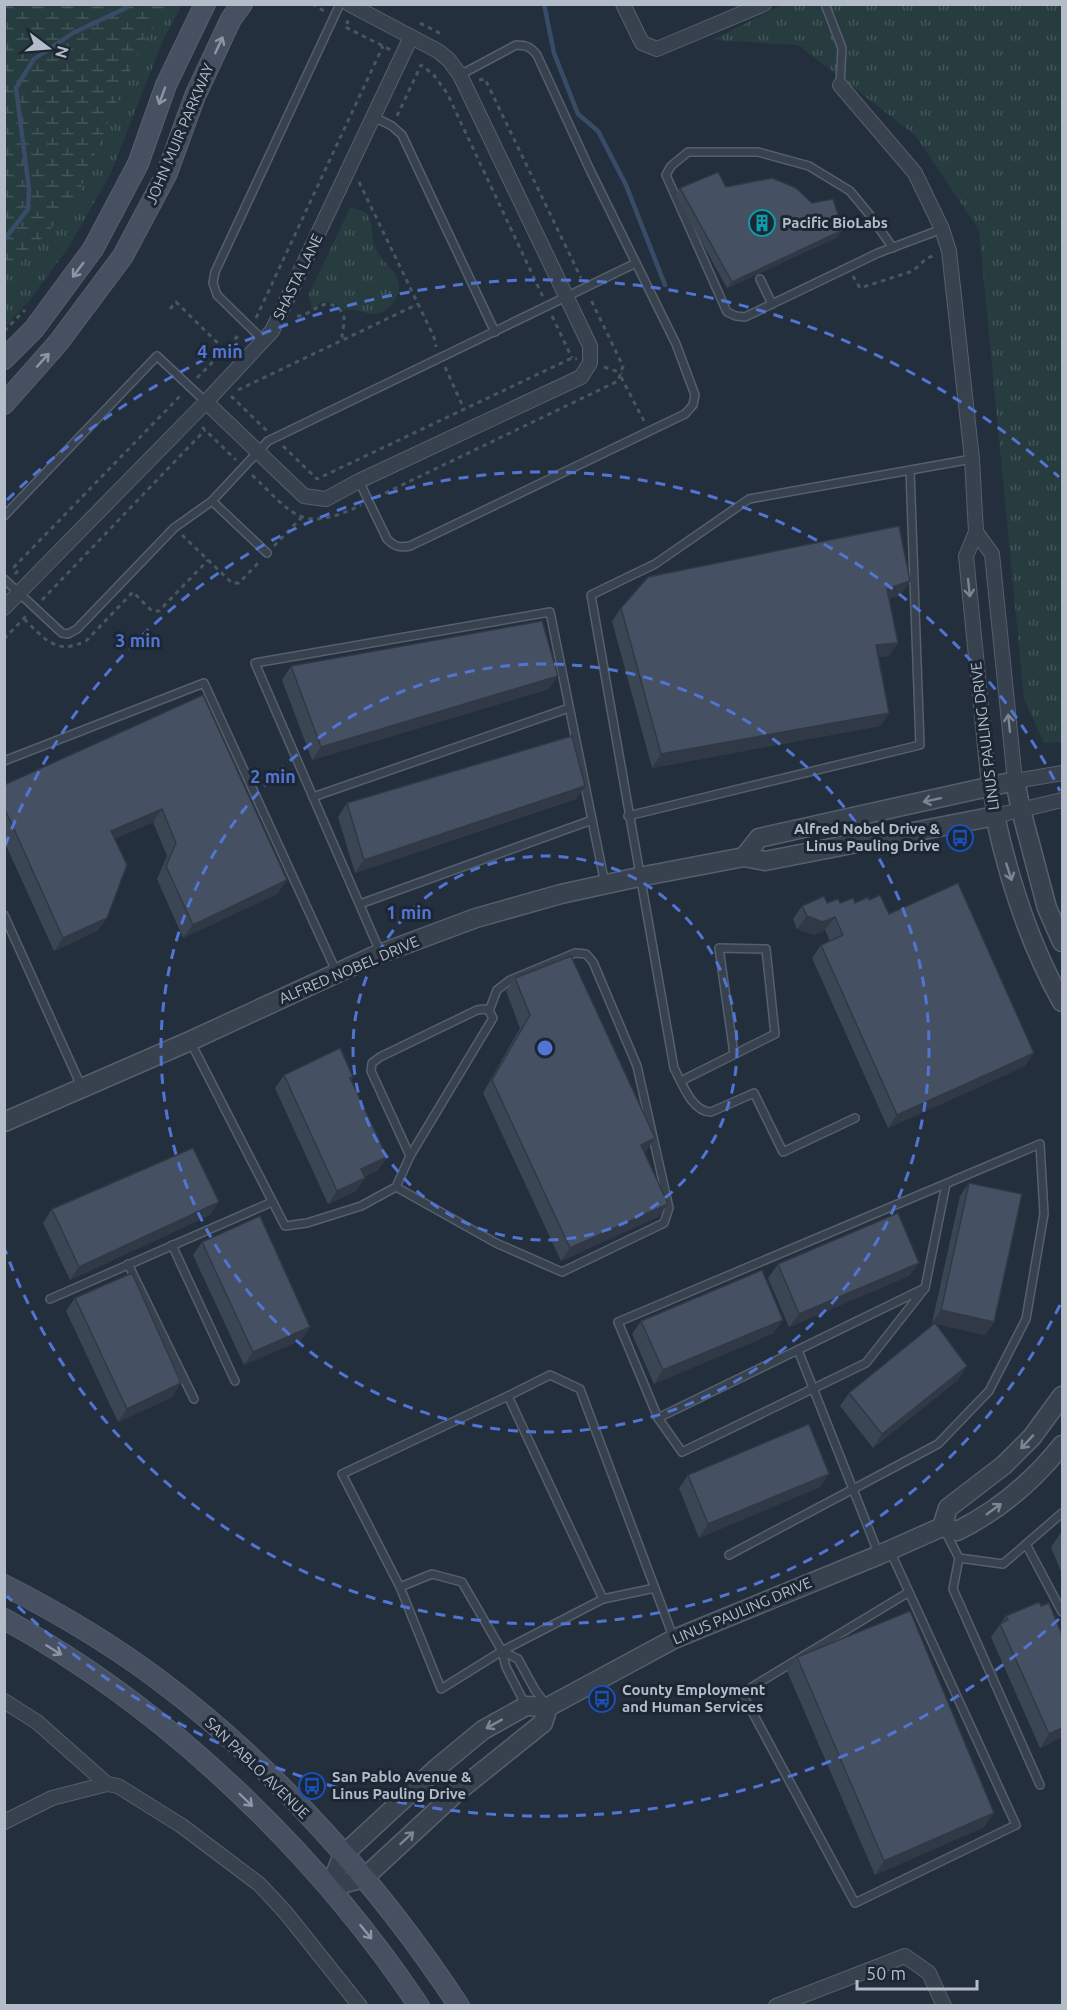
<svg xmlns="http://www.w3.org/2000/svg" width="1067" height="2010" font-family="Ubuntu,sans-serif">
	<defs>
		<pattern id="grass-tufts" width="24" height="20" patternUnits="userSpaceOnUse" patternTransform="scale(1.5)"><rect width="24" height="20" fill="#263c3f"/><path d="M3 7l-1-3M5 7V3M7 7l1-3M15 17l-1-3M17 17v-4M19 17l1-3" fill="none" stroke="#435659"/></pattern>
		<pattern id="wetland-marsh" width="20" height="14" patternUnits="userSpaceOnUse" patternTransform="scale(1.5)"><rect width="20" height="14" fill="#263c3f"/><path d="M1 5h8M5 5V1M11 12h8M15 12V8" fill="none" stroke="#435659"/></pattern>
	</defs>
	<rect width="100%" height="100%" fill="#242f3e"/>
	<g fill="url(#grass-tufts)">
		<path d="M5,5H182L163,40L110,175L68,248L29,301L5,327Z"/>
		<path d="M782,5H1062V742L1044,743L1024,699L979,230L915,135L798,45L712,40Z"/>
		<path d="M350,208C379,210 368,232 376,249C384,267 413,279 391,305C373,324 362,306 344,310C333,301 323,298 312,309C310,304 312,301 308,296Z"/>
	</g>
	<path fill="url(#wetland-marsh)" d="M5,4L168,5L139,50L75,201L5,280Z"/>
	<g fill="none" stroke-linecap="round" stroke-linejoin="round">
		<g stroke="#394c67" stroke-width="4.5">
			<path d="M544,4L554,53L578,114L598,131L626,185L665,285"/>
			<path d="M4,240L28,209L29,189L16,88L34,59L73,33L126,8L128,4"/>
		</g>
		<defs>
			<g id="service">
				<path d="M825,4L842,48L840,85"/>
				<path d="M374,117L392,126L402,135L495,332"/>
				<path d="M893,248L869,214L850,191L809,166L758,152H688L671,166L666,175L727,312L736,316L745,317L878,253L942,229"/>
				<path d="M760,279L772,304"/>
				<path d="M264,341L217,295L213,283L215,272L340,4"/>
				<path d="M359,481L387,539C395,547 400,548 410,546L685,414L693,405L695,395L676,344L590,170L537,55C531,47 526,45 516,45L460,75"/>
				<path d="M212,501L267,553"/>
				<path d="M4,516L157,356L206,402"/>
				<path d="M4,579L62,633L68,634L77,629L174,528L212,501L268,441L636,263"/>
				<path d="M4,761L204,683L336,971"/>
				<path d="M313,797L569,708"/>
				<path d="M628,816L920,745L910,470"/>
				<path d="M360,904L592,820"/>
				<path d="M4,915L82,1088"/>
				<path d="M381,954L255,663L550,612L605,884"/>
				<path d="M191,1043L285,1226L307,1223L361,1206L396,1187L410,1156L493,1018L489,1011L497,990L510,980L575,953L586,954L593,962L637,1066L669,1208L664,1223L562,1272L496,1243L396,1187"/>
				<path d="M681,1081L775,1034L766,949L719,948L734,1054"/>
				<path d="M855,1118L783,1152L754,1093L711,1112C692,1112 682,1083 674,1068L591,595L655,564L749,499L972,459"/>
				<path d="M410,1156L371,1071L372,1063L380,1057L477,1010L484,1009L489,1011"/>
				<path d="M172,1245L235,1381"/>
				<path d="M128,1264L194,1399"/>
				<path d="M925,1288L946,1184"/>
				<path d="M50,1299L272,1202"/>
				<path d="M798,1350L879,1555"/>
				<path d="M508,1396L342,1474L400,1587L432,1574L462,1582L502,1651L506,1667L526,1706"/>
				<path d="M658,1418L682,1452L866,1363L925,1288L658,1418L618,1322L1040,1144L1044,1214L1026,1319L989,1391L938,1444L729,1555"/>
				<path d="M945,1531L959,1558L1003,1564L1062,1513"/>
				<path d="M1026,1544L1062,1612"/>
				<path d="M891,1553L1016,1825L855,1903L742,1693L909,1592"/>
				<path d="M959,1558L953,1589L1040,1785"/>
				<path d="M400,1587L441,1689L502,1651L603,1599"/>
				<path d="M655,1588L603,1599L508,1396L550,1375L580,1389L674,1639"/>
				<path d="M502,1651L518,1659L535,1690L545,1703"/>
			</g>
			<g id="minor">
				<path d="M623,4L642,43L657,49L764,4"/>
				<path d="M840,85L915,173L942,229L949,251L972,459L976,532L966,556L989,787L995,816L1062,800"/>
				<path d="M206,402L304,496L326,499L359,481L581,377L590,363V346L460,75L449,60L438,51L349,4"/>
				<path d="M976,532L992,554L1015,781L1062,773"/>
				<path d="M4,608L206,402L272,331L411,37"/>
				<path d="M4,1701L37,1722L107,1784L118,1786L182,1826L259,1884L286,1913L360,2006"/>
				<path d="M4,1822L52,1798L107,1784"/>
				<path d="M776,2006L905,1956L929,1973L944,2006"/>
			</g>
			<g id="tertiary">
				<path d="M744,857L759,838L1015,781L1021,810L1047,908L1062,942"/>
				<path d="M4,1122L190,1041L374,956L476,918L561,894L639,877L744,857L765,861L995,816C1009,880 1030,945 1062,1002"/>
				<path d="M942,1527L948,1508L1004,1465L1032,1437L1062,1396"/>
				<path d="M330,1887L343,1855L437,1768L483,1730L526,1706L548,1707L674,1639L879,1555L942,1527L957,1531C998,1511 1034,1480 1062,1445"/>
				<path d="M330,1887L364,1878L457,1792L543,1723L548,1707"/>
			</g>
			<g id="secondary">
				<path d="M4,359L34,329L93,249L138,164L166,85L205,4"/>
				<path d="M4,404L58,343L123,256L167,173L195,96L231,19L242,4"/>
				<path d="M4,1585C59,1613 113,1645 163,1683C276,1768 381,1887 459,2006"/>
				<path d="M4,1619C167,1708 316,1852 419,2006"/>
			</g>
		</defs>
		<use href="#service" stroke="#565f6c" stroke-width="10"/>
		<use href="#minor" stroke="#565f6c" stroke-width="16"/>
		<use href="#tertiary" stroke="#565f6c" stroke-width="21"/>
		<use href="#secondary" stroke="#565f6c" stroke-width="22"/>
		<g stroke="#44595c" stroke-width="3" stroke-dasharray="4.5 4.5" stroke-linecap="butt">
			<path d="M312,4L326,12"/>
			<path d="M346,21L348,22L345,27L391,50"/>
			<path d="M420,23L443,35"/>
			<path d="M479,80L485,79L581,278"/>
			<path d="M397,116L421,65L433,74L447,93L543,297"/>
			<path d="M359,182L434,337L436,347"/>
			<path d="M853,276L860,288L913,271L927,258L936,255"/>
			<path d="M170,309L176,302L230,355"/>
			<path d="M297,316C312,316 322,296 338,308C348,315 343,325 342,336L344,339"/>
			<path d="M552,316L572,358"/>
			<path d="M256,318L383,46"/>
			<path d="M4,331L25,310"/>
			<path d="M445,367L464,409"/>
			<path d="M604,367L622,373"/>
			<path d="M621,377L645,423"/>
			<path d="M197,378L240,334"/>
			<path d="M238,390L418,304"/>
			<path d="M231,396L267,431"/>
			<path d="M202,427L236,460"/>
			<path d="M283,446L317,479L572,358L577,359"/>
			<path d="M252,475C294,515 301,534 361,505"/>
			<path d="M377,497L618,381L623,366L590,298"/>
			<path d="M182,535L232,583H239L261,560"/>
			<path d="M274,546L302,517"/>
			<path d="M15,574L17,572L13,568L182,394"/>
			<path d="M42,600L205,430"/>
			<path d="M24,619C44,638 56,656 86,641L133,592L152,611H159L208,560"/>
			<path d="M4,639L27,615"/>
		</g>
		<use href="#service" stroke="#38414e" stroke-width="7"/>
		<use href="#minor" stroke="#38414e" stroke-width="14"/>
		<use href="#tertiary" stroke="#38414e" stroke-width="18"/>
		<use href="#secondary" stroke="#465061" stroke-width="20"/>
	</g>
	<g fill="#3b4654">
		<path d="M726,187L838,237L727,288L675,194L680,188Z"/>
		<path d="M910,581L901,595L889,598V656L879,657L889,713L880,726L652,768L612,621L621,608Z"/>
		<path d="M291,666L549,689L312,760L282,680Z"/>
		<path d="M203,695L287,880L277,894L183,938L157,879L167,856L153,822L114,839L107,918L97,931L54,951L4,841V785Z"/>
		<path d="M585,786L576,799L355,873L338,817L347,803Z"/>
		<path d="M869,900L889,914L1025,1066L888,1128L812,958L821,945L830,941L825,930L814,935L797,929L793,919L802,906L827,903H855Z"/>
		<path d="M515,978L655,1138L646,1151L644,1152L658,1217L561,1261L483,1093L520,1028L506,991Z"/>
		<path d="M284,1075L353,1077L351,1080L387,1157L377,1171L364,1177L365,1178L356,1191L328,1204L275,1088Z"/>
		<path d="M969,1183L994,1322L985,1335L936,1324L958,1380L873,1448L840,1406L849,1393L934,1324L932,1323L960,1196Z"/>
		<path d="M219,1202L210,1215L70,1280L43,1223L52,1209Z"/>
		<path d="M202,1242L310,1327L301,1340L244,1365L193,1255Z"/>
		<path d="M778,1264L909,1276L789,1327L768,1278Z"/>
		<path d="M75,1298L172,1397L118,1422L66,1311Z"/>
		<path d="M641,1321L774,1333L654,1384L632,1334Z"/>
		<path d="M688,1475L820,1487L699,1538L679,1488Z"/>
		<path d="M1062,1533V1574L1051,1547L1060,1534Z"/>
		<path d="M1006,1616L1062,1737L1040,1748L991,1637Z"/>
		<path d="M797,1657L984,1827L875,1875L787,1671Z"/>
	</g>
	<g fill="#303945">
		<path d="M843,230L838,237L727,288L732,282Z"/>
		<path d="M910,581L901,595L877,602L887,589Z"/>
		<path d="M898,643L889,656L867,658L876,645Z"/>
		<path d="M558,676L549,689L312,760L321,747Z"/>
		<path d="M889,713L880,726L652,768L661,754Z"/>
		<path d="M585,786L576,799L355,873L364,860Z"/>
		<path d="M162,809L153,822L101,844L111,831Z"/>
		<path d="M287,880L277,894L183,938L193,925Z"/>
		<path d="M807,916L835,917L825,930L814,935L797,929Z"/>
		<path d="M107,918L97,931L54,951L63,938Z"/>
		<path d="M1034,1053L1025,1066L888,1128L897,1115Z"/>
		<path d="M655,1138L646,1151L632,1158L641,1145Z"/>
		<path d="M387,1157L377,1171L352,1183L361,1169Z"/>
		<path d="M365,1178L356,1191L328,1204L337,1191Z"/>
		<path d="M219,1202L210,1215L70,1280L79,1267Z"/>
		<path d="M668,1204L658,1217L561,1261L570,1248Z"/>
		<path d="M919,1263L909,1276L789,1327L799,1314Z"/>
		<path d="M941,1310L994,1322L985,1335L932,1323Z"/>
		<path d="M783,1320L774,1333L654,1384L663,1370Z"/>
		<path d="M310,1327L301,1340L244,1365L253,1352Z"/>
		<path d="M967,1366L958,1380L873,1448L882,1434Z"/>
		<path d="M181,1383L172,1397L118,1422L127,1409Z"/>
		<path d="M829,1474L820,1487L699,1538L708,1524Z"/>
		<path d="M1062,1728V1737L1040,1748L1049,1734Z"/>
		<path d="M994,1813L984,1827L875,1875L884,1861Z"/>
	</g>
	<g fill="#455162" stroke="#303945" stroke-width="1.5">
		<path d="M718,172L726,187L772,178L796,188L812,203L833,199L843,230L732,282L680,188Z"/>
		<path d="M899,526L910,581L887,589L898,643L876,645L889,713L661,754L621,608L648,577Z"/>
		<path d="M542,621L558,676L321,747L291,666Z"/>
		<path d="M203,695L287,880L193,925L166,866L176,843L162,809L111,831L127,865L107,918L63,938L4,807V785Z"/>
		<path d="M572,736L585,786L364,860L347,803Z"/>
		<path d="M958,883L1034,1053L897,1115L821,945L843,935L835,917L823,922L807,916L802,906L824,896L827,903L838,899L840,903L853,898L855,903L868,897L869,900L880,895L889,914Z"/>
		<path d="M571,956L655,1138L641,1145L668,1204L570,1248L492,1080L530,1015L515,978Z"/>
		<path d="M340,1048L353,1077L350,1078L387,1157L361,1169L365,1178L337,1191L284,1075Z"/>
		<path d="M193,1148L219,1202L79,1267L52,1209Z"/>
		<path d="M969,1183L1022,1194L994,1322L941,1310Z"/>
		<path d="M898,1213L919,1263L799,1314L778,1264Z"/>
		<path d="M260,1216L310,1327L253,1352L202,1242Z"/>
		<path d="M762,1270L783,1320L663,1370L641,1321Z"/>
		<path d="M132,1273L181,1383L127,1409L75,1298Z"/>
		<path d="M935,1323L967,1366L882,1434L849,1393Z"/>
		<path d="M809,1424L829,1474L708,1524L688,1475Z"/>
		<path d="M1039,1602L1041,1606L1049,1603L1062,1635V1728L1049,1734L1000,1624L1008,1620L1006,1616Z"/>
		<path d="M910,1611L994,1813L884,1861L797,1657Z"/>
	</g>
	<defs><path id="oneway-shaft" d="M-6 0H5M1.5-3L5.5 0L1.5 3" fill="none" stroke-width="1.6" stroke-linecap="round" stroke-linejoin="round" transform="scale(1.5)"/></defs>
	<g stroke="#8e96a5">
		<use href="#oneway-shaft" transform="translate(219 45) rotate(-65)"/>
		<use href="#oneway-shaft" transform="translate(162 96) rotate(110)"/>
		<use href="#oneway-shaft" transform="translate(78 270) rotate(127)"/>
		<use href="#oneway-shaft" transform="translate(43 360) rotate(-48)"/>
		<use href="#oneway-shaft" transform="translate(54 1650) rotate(32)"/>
		<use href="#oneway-shaft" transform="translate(246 1800) rotate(44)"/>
		<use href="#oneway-shaft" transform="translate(366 1932) rotate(51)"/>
	</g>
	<g stroke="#7c8592">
		<use href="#oneway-shaft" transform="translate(969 588) rotate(84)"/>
		<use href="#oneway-shaft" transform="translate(1009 723) rotate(-96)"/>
		<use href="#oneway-shaft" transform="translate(932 800) rotate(168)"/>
		<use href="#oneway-shaft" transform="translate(1009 872) rotate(72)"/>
		<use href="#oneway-shaft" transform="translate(1027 1442) rotate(133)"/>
		<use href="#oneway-shaft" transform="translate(994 1509) rotate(-36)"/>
		<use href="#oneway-shaft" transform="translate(494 1724) rotate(151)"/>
		<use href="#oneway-shaft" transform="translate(407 1838) rotate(-43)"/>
	</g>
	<g fill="none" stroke="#5274d3" stroke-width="3" stroke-dasharray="10 8">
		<circle cx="545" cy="1048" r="192"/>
		<circle cx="545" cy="1048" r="384"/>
		<path d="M1060 1305A576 576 0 0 1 5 1250M5 846A576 576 0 0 1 1060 791"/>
		<path d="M1059 1619A768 768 0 0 1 7 1596M7 500A768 768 0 0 1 1059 477"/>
	</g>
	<defs>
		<symbol id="building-ring" viewBox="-11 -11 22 22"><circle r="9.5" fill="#1d2633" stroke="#0f9aa8" stroke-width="1.5"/><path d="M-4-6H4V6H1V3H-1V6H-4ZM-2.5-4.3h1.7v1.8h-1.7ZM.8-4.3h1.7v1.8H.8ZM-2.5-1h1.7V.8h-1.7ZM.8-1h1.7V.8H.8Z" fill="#0f9aa8"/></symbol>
		<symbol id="bus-ring" viewBox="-11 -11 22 22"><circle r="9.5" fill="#1d2633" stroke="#1a4fb4" stroke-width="1.5"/><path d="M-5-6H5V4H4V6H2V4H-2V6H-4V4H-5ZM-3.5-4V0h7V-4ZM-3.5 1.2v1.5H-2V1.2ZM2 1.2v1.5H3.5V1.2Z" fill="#1a4fb4"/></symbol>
	</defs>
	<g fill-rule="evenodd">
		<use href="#building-ring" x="747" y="208" width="30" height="30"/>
		<use href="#bus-ring" x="945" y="823" width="30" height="30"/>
		<use href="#bus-ring" x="587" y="1684" width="30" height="30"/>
		<use href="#bus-ring" x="297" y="1771" width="30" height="30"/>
	</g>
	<g text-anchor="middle" stroke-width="6" stroke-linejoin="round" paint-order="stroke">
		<g font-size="15" fill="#b4bcc9" stroke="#1d2633">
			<text transform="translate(180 134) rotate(-67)" y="5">JOHN MUIR PARKWAY</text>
			<text transform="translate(298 277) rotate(-64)" y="5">SHASTA LANE</text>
			<text transform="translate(985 736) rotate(-97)" y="5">LINUS PAULING DRIVE</text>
			<text transform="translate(349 970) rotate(-23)" y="5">ALFRED NOBEL DRIVE</text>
			<text transform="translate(742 1611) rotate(-23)" y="5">LINUS PAULING DRIVE</text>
			<text transform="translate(257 1768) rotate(44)" y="5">SAN PABLO AVENUE</text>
		</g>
		<g font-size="15" font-weight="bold" fill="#b4bcc9" stroke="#1d2633" text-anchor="start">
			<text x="782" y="228">Pacific BioLabs</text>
			<text x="940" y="834" text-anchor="end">Alfred Nobel Drive &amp;<tspan x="940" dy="17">Linus Pauling Drive</tspan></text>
			<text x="622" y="1695">County Employment<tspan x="622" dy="17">and Human Services</tspan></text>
			<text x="332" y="1782">San Pablo Avenue &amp;<tspan x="332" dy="17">Linus Pauling Drive</tspan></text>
		</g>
	</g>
	<circle cx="545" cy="1048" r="9" fill="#5274d3" stroke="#1d2633" stroke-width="3"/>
	<g font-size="18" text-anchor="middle" font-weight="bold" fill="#5274d3" stroke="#1d2633" stroke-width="6" stroke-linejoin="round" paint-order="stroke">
		<text x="220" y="358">4 min</text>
		<text x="138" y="647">3 min</text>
		<text x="273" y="783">2 min</text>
		<text x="409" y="919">1 min</text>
	</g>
	<rect width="1067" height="2010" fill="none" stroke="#b4bcc9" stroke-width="12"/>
	<g transform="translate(48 48) rotate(106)" stroke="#1d2633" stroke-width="4.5" paint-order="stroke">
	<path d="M0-4.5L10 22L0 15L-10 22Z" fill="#b4bcc9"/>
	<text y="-9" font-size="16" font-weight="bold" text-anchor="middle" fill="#b4bcc9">N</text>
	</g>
	<path d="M857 1980v9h120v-9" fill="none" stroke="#b4bcc9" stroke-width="3"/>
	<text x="866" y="1980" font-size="18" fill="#b4bcc9" stroke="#1d2633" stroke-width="4.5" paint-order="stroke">50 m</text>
</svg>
